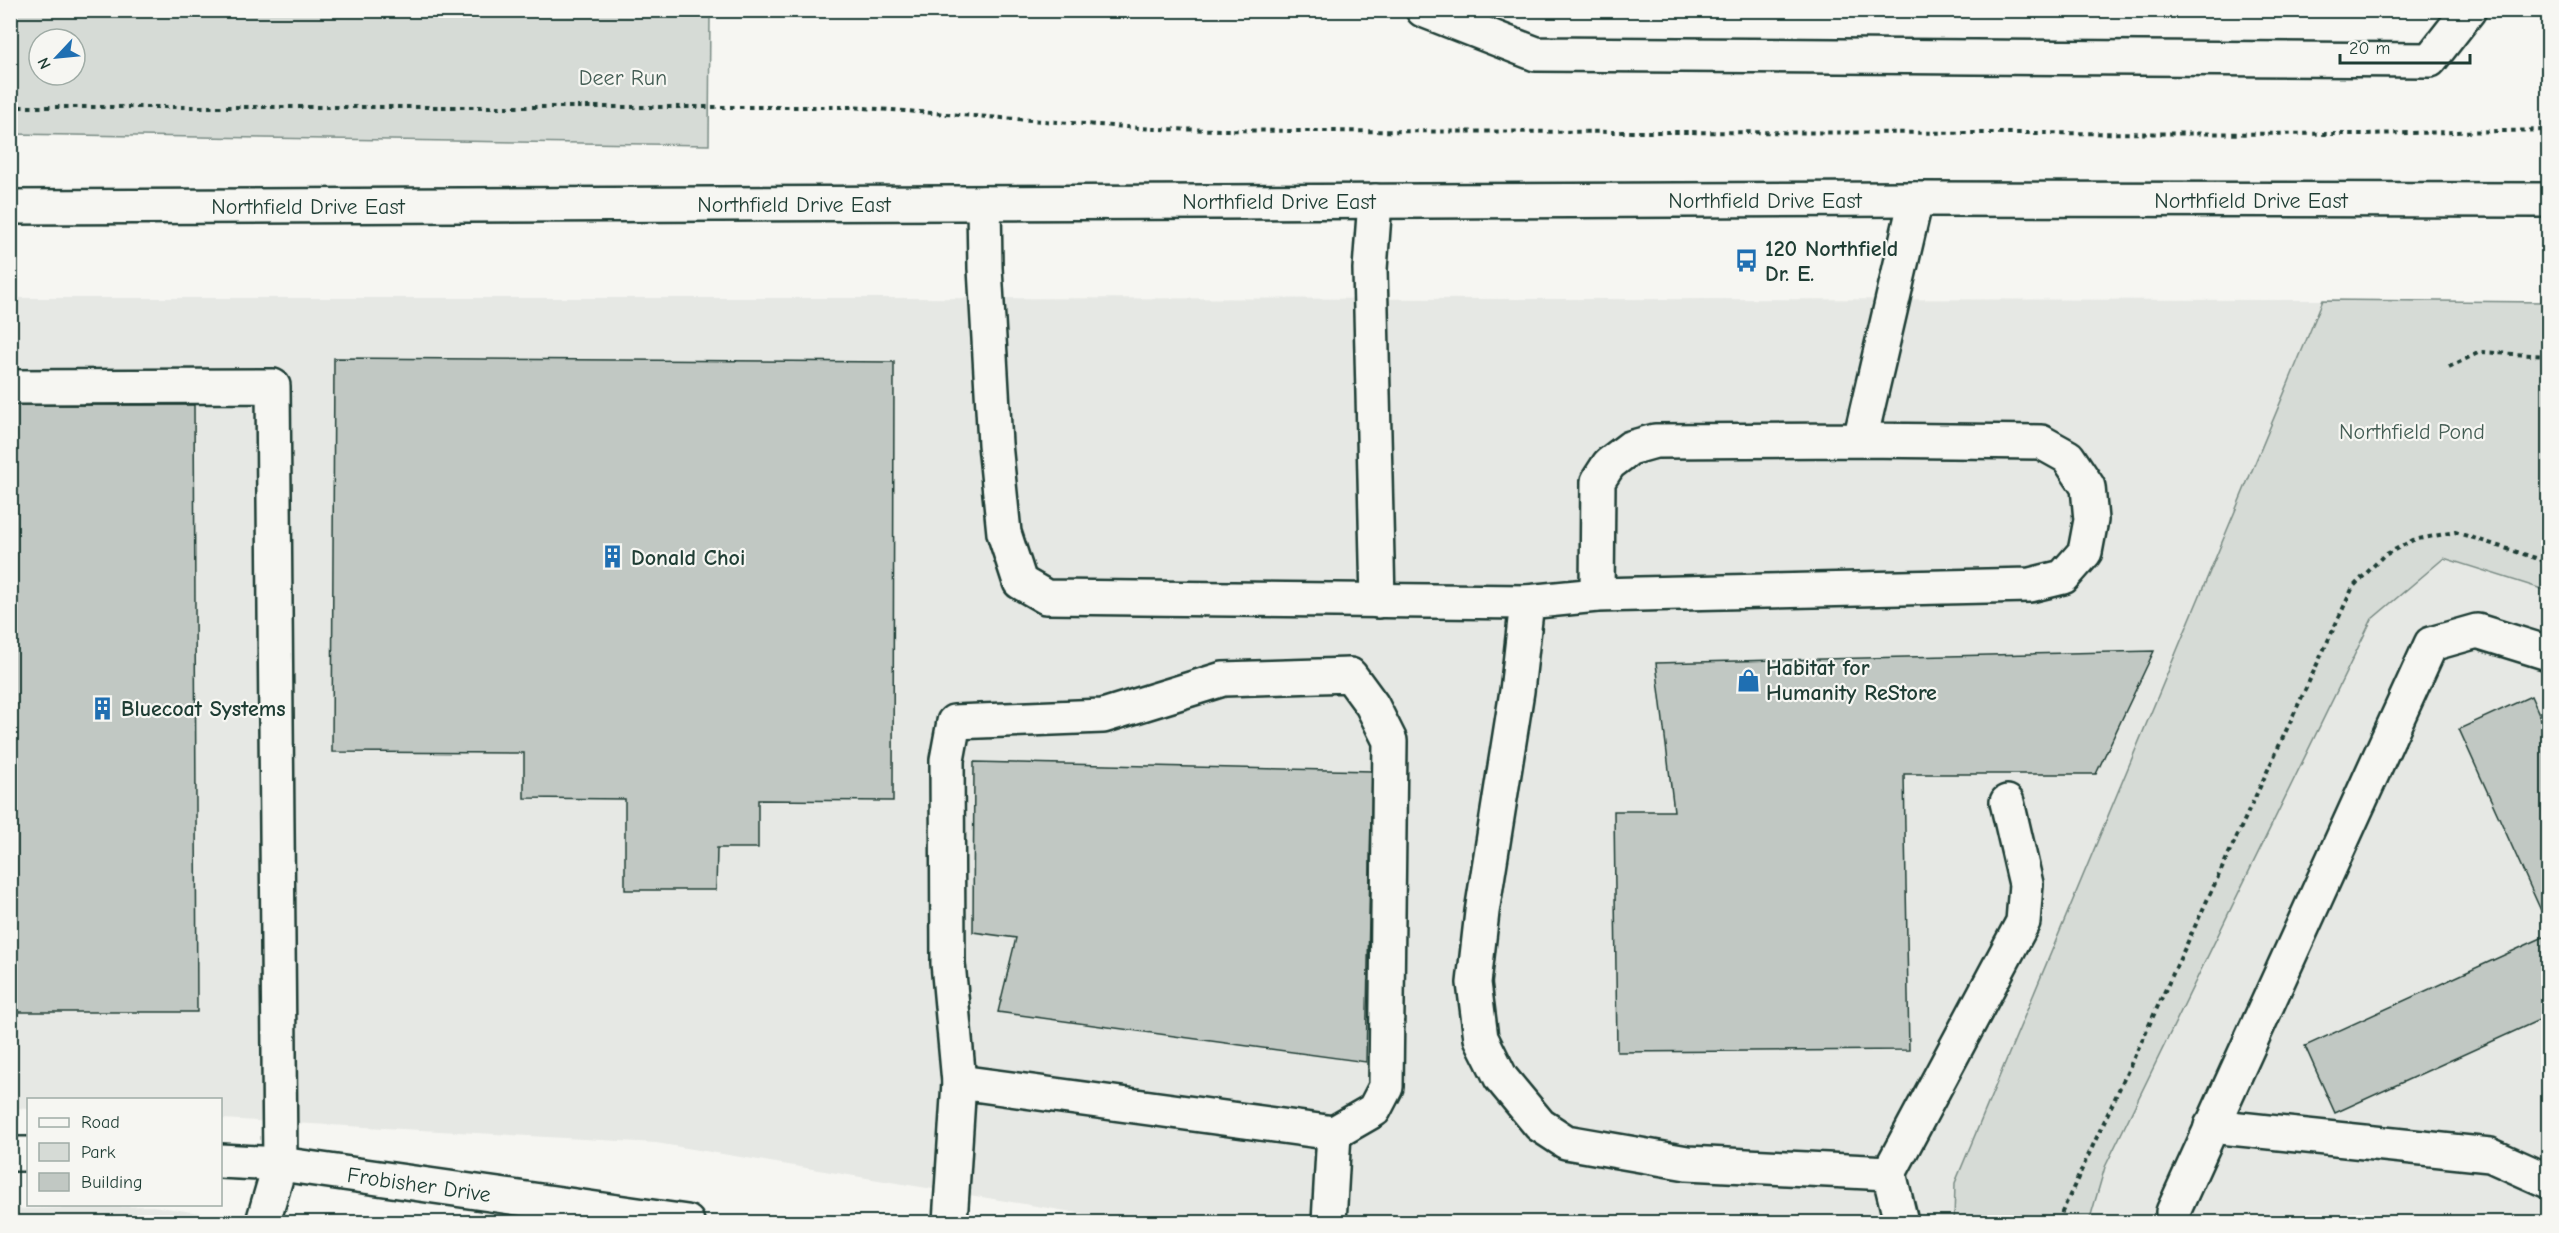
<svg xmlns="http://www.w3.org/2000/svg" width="2559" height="1233" font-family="'Comic Neue',sans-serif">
	<rect width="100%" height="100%" fill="#f6f6f2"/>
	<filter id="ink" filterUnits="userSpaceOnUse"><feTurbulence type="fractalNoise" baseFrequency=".0167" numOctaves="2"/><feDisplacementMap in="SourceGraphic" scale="12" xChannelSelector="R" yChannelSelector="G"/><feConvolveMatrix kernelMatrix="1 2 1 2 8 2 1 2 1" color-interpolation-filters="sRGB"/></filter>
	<g filter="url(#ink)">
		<g fill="#e6e8e4">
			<path d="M10,298H853L2323,300L1955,1183L1954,1222H1132L656,1143L221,1119L220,1100H28V1109L11,1108Z"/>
			<path d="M2444,558L2548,591V1222H2090L2105,1167L2372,619Z"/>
			<path d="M153,1206L257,1222H11L10,1209Z"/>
		</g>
		<g fill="#d6dbd6" stroke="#7a8c85" stroke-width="1.5" fill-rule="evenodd">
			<path d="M11,10L710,11L709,145L11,134ZM39,39H75V75H39Z"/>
			<path d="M2323,300L2548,302V591L2444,558L2372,619L2105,1167L2089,1222H1954L1955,1183Z"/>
		</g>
		<g fill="#c1c8c3" stroke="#1f3d34" stroke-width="1.5">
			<path d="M334,358L894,362L893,801L758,800V848H717L716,890H625V799L524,798V753L332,752Z"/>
			<path d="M10,405H194L197,1012H10Z"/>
			<path d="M2154,651L2096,774H1904L1909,1050L1617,1052L1614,811H1674L1656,663Z"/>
			<path d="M2531,696L2548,734V926L2459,729Z"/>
			<path d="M974,762L1372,771L1366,1062L998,1012L1016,938L973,932Z"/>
			<path d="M2548,935V1016L2335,1113L2305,1046Z"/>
		</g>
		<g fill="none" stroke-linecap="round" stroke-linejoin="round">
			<defs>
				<g id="minor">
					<path d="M1423,10L1536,54L2430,60L2469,10"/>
					<path d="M1375,201L1370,269L1378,601"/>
					<path d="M984,203L985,268L995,444L1004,533L1020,582L1046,597L1527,602"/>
					<path d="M10,387L273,386L280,1164L263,1222"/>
					<path d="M1860,440L2041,442L2068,457L2088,487L2091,520L2085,552L2063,577L2030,585L1597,595L1598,481L1609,464L1630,448L1655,441L1860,440L1916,199"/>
					<path d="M1597,595L1527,602L1517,691L1482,912L1474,983L1481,1038L1501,1078L1540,1125L1566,1142L1687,1163L1889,1173L1901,1222"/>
					<path d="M959,1082L948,963L947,760L954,722L1103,716L1223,679L1350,675L1372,705L1390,741L1386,1087L1374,1110L1334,1133"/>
					<path d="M2211,1126L2490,1155L2548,1181"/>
					<path d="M10,1154H28"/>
					<path d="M220,1161L280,1164L687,1222"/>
					<path d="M1889,1173L2023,922L2026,884L2007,802"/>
					<path d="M950,1222L959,1082L1334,1133L1329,1222"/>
					<path d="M2174,1222L2173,1212L2431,644L2477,631L2548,653"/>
				</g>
				<path id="major" d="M10,207L1916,199L2548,200"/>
			</defs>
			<use href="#minor" stroke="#1f3d34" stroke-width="38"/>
			<use href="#major" stroke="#1f3d34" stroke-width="38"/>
			<g stroke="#1f3d34" stroke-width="4" stroke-dasharray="4.5 4.5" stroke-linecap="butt">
				<path d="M10,107H850L1154,129L1294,131L2363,134L2548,130"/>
				<path d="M2449,367L2480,352L2548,356"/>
				<path d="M2059,1222L2062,1212L2353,587L2383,556L2413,540L2455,532L2548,562"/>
			</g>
			<use href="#minor" stroke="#f6f6f2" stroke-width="33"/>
			<use href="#major" stroke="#f6f6f2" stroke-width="33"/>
		</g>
	</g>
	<defs>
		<symbol id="bus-bare" viewBox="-9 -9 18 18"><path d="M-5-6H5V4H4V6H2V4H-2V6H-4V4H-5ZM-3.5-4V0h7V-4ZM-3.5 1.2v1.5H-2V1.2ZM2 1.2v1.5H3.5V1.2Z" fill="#1f6fb2" stroke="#f6f6f2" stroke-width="2.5" paint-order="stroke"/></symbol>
		<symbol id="building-bare" viewBox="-9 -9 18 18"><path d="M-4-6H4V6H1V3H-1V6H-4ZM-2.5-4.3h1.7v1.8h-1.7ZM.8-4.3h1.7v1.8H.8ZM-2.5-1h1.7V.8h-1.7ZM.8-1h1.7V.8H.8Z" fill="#1f6fb2" stroke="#f6f6f2" stroke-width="2.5" paint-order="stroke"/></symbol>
		<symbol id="shop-bare" viewBox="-9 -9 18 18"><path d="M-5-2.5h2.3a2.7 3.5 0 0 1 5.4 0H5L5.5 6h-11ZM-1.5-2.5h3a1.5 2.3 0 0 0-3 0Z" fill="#1f6fb2" stroke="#f6f6f2" stroke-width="2.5" paint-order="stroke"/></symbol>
	</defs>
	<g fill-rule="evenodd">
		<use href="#bus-bare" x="1730" y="244" width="33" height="33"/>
		<use href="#building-bare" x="596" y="540" width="33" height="33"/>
		<use href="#shop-bare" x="1732" y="664" width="33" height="33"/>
		<use href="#building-bare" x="86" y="692" width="33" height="33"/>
	</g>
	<g text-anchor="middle" stroke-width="4.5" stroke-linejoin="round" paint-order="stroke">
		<g font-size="22" fill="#445d54" stroke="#f6f6f2">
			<text x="623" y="85">Deer Run</text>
			<text x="2412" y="439">Northfield Pond</text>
		</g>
		<g font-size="22" fill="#1f3d34" stroke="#f6f6f2">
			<text x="1765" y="208">Northfield Drive East</text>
			<text x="2251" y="208">Northfield Drive East</text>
			<text x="1279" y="209">Northfield Drive East</text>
			<text x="794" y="212">Northfield Drive East</text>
			<text x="308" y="214">Northfield Drive East</text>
			<text transform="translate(419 1184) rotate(8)" y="8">Frobisher Drive</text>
		</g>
		<g font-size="22" font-weight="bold" fill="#1f3d34" stroke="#f6f6f2" text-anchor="start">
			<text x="1765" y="256">120 Northfield<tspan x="1765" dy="25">Dr. E.</tspan></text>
			<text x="631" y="565">Donald Choi</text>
			<text x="1766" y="675">Habitat for<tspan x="1766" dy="25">Humanity ReStore</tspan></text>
			<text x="121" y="716">Bluecoat Systems</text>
		</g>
	</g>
	<rect width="2559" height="1233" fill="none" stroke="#f6f6f2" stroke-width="36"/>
	<rect x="18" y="18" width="2523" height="1197" fill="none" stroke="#1f3d34" stroke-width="2" filter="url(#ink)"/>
	<rect x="27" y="1098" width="195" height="108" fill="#f6f6f2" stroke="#a0aca6" stroke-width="1.5"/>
	<rect x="39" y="1118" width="30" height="9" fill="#f6f6f2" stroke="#a0aca6" stroke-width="1.5"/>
	<text x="81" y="1128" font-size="18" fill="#1f3d34">Road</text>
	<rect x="39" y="1143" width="30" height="18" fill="#d6dbd6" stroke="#a0aca6" stroke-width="1.5"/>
	<text x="81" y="1158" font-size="18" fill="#1f3d34">Park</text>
	<rect x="39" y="1173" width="30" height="18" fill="#c1c8c3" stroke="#a0aca6" stroke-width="1.5"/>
	<text x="81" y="1188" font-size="18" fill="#1f3d34">Building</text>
	<g transform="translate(57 57) rotate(244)"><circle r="28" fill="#f6f6f2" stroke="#a0aca6" stroke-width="1.5"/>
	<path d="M0-4.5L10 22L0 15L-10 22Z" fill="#1f6fb2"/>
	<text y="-9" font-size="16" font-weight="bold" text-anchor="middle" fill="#1f3d34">N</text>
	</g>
	<path d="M2340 54v9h130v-9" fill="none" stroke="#1f3d34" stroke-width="3"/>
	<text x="2349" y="54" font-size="18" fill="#1f3d34" stroke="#f6f6f2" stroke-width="4.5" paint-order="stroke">20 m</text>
</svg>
